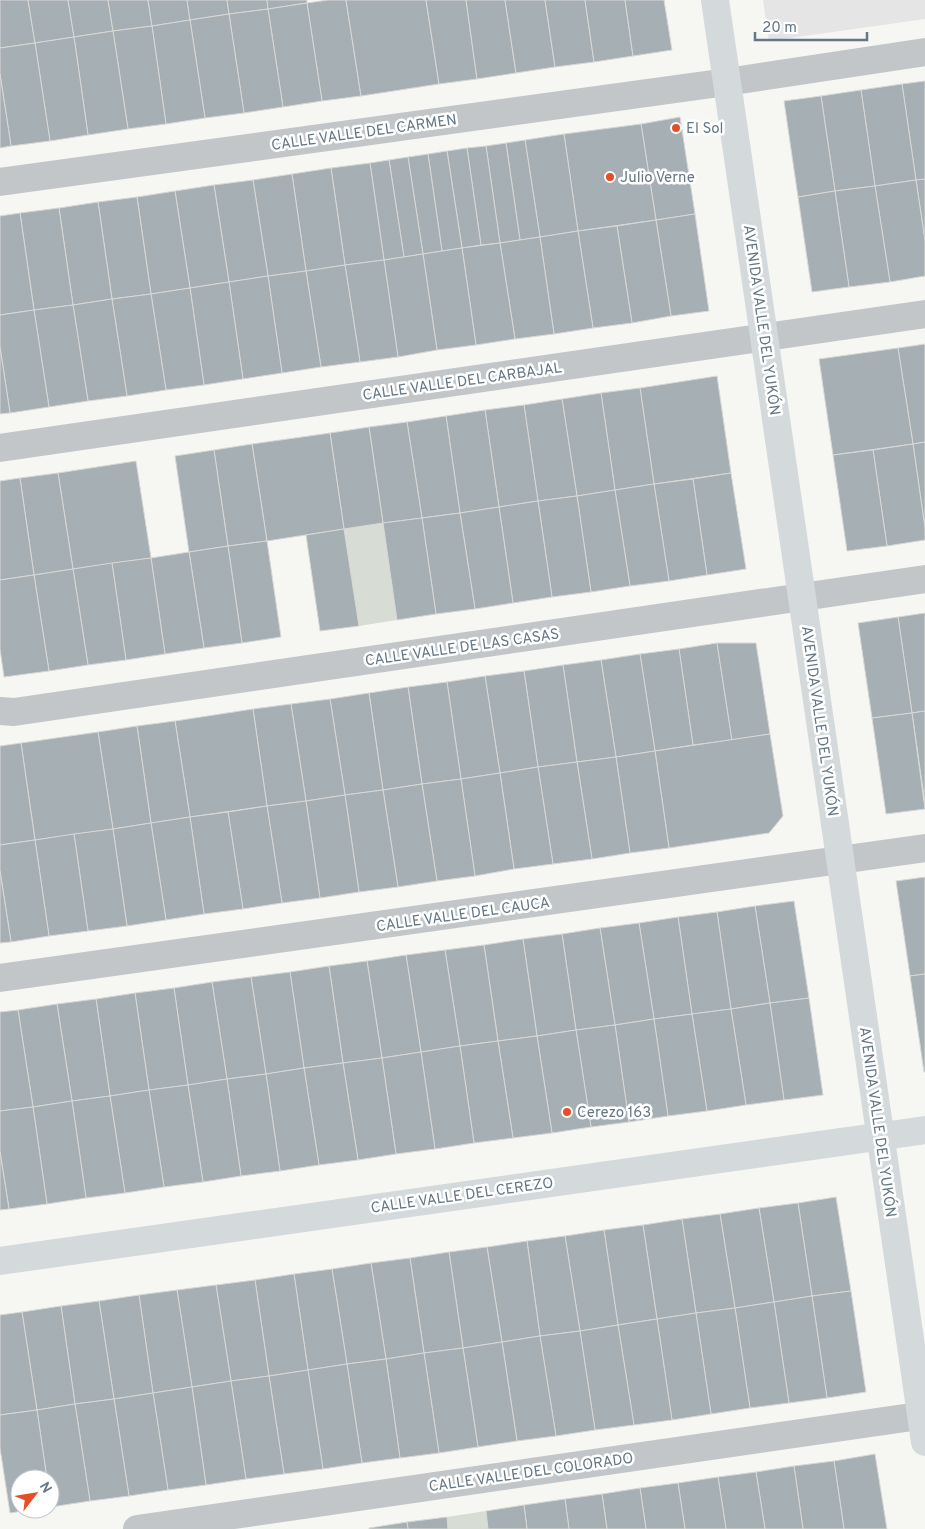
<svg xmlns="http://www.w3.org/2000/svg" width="925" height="1529" font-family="Overpass,sans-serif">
	<rect width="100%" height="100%" fill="#f6f6f3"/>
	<path fill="#e4e5e4" d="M763,0H925V19L769,41Z"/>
	<g fill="#d7ddd4">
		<path d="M383,523L397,620L359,626L344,529Z"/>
		<path d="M486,1511L488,1529H448L447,1517Z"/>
	</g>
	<g fill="#a6afb4" stroke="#d8d8d5">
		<path d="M0,0H28L35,43L0,48Z"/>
		<path d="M28,0H68L74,37L35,43Z"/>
		<path d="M68,0H108L113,31L74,37Z"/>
		<path d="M108,0H148L152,26L113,31Z"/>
		<path d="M148,0H187L190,20L152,26Z"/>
		<path d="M187,0H227L229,14L190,20Z"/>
		<path d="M227,0H267L268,9L229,14Z"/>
		<path d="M267,0H307V3L268,9Z"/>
		<path d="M328,0H346L361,96L322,101L307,3Z"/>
		<path d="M346,0H426L439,84L361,96Z"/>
		<path d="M426,0H466L477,79L439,84Z"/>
		<path d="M466,0H505L516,73L477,79Z"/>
		<path d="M505,0H545L555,67L516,73Z"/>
		<path d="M545,0H585L594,62L555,67Z"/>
		<path d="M585,0H625L633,56L594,62Z"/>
		<path d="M625,0H664L672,50L633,56Z"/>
		<path d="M307,3L322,101L283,107L268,9Z"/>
		<path d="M268,9L283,107L244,113L229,14Z"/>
		<path d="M229,14L244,113L205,118L190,20Z"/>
		<path d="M190,20L205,118L166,124L152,26Z"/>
		<path d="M152,26L166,124L128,129L113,31Z"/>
		<path d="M113,31L128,129L88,135L74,37Z"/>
		<path d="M74,37L88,135L50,141L35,43Z"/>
		<path d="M35,43L50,141L11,146L0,74V48Z"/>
		<path d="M0,74L11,146L0,148Z"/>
		<path d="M925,81V179L916,180L902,84Z"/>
		<path d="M902,84L916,180L875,186L861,90Z"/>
		<path d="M861,90L875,186L835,191L821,96Z"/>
		<path d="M821,96L835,191L798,197L784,101Z"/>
		<path d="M680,117L695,214L656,220L641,124Z"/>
		<path d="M641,124L656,220L578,231L564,134Z"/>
		<path d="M564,134L578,231L540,237L525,140Z"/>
		<path d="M525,140L540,237L520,240L506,143Z"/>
		<path d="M506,143L520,240L500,243L486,146Z"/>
		<path d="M486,146L500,243L481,245L467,148Z"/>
		<path d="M467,148L481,245L462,248L447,151Z"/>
		<path d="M447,151L462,248L442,251L428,154Z"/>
		<path d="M428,154L442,251L423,254L408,157Z"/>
		<path d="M408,157L423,254L404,257L389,160Z"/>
		<path d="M389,160L404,257L384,260L370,163Z"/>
		<path d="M370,163L384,260L345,265L331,168Z"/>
		<path d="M331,168L345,265L306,271L292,174Z"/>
		<path d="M292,174L306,271L268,276L253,180Z"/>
		<path d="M925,179V241L916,180Z"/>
		<path d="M253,180L268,276L229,282L214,185Z"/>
		<path d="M916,180L925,241V276L890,282L875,186Z"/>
		<path d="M214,185L229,282L190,288L175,191Z"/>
		<path d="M875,186L890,282L849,287L835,191Z"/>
		<path d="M175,191L190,288L151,294L137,197Z"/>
		<path d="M835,191L849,287L812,292L798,197Z"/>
		<path d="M137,197L151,294L112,299L98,202Z"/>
		<path d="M98,202L112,299L73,305L59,208Z"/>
		<path d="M59,208L73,305L34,310L20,213Z"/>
		<path d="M20,213L34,310L0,315V216Z"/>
		<path d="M695,214L709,311L671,316L656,220Z"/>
		<path d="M656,220L671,316L632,323L617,226Z"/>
		<path d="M617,226L632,323L593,328L578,231Z"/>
		<path d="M578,231L593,328L554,334L540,237Z"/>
		<path d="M540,237L554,334L515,339L500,243Z"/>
		<path d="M500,243L515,339L476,345L462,248Z"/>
		<path d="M462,248L476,345L437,350L423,254Z"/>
		<path d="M423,254L437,350L398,357L384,260Z"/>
		<path d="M384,260L398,357L360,362L345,265Z"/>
		<path d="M345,265L360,362L321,367L306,271Z"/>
		<path d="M306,271L321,367L282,373L268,276Z"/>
		<path d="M268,276L282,373L243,379L229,282Z"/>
		<path d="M229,282L243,379L204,385L190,288Z"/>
		<path d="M190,288L204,385L166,390L151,294Z"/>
		<path d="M151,294L166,390L127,396L112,299Z"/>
		<path d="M112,299L127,396L88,401L73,305Z"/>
		<path d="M73,305L88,401L49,407L34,310Z"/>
		<path d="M34,310L49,407L10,413L0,347V315Z"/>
		<path d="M925,344V442L913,444L898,348Z"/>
		<path d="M0,347L10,413L0,414Z"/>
		<path d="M898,348L913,444L833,455L819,359Z"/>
		<path d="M717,376L731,473L654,484L640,388Z"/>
		<path d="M640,388L654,484L615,490L601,393Z"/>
		<path d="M601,393L615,490L577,496L562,399Z"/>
		<path d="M562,399L577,496L538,501L524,405Z"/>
		<path d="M524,405L538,501L499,507L485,410Z"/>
		<path d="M485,410L499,507L460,513L446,416Z"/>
		<path d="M446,416L460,513L422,518L407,422Z"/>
		<path d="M407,422L422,518L383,523L369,427Z"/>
		<path d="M369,427L383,523L344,529L330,433Z"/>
		<path d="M330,433L344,529L267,541L252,444Z"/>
		<path d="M925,442V528L913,444Z"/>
		<path d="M252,444L267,541L228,546L214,450Z"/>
		<path d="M913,444L925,528V540L887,546L873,450Z"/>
		<path d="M214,450L228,546L189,552L175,456Z"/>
		<path d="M873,450L887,546L847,551L833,455Z"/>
		<path d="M136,461L151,558L73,569L58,473Z"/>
		<path d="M58,473L73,569L34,575L20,478Z"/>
		<path d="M731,473L746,569L707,575L693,479Z"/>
		<path d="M20,478L34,575L0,580V481Z"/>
		<path d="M693,479L707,575L669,581L654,484Z"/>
		<path d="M654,484L669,581L630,586L615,490Z"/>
		<path d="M615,490L630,586L591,592L577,496Z"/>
		<path d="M577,496L591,592L552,597L538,501Z"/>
		<path d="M538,501L552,597L513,603L499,507Z"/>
		<path d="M499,507L513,603L475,609L460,513Z"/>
		<path d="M460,513L475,609L436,614L422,518Z"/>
		<path d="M422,518L436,614L397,620L383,523Z"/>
		<path d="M344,529L359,626L320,631L306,535Z"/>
		<path d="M267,541L281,637L242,643L228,546Z"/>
		<path d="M228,546L242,643L204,648L189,552Z"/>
		<path d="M189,552L204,648L165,654L151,558Z"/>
		<path d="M151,558L165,654L126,660L112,563Z"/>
		<path d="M112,563L126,660L88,665L73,569Z"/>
		<path d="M73,569L88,665L49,671L34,575Z"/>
		<path d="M34,575L49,671L4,677L0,649V580Z"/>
		<path d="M925,613V711L912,713L898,617Z"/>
		<path d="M898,617L912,713L872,718L858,623Z"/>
		<path d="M717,643L732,740L693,745L679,649Z"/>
		<path d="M717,643H756L770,734L732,740Z"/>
		<path d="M679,649L693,745L655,751L640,654Z"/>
		<path d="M640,654L655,751L616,757L601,660Z"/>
		<path d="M601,660L616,757L577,762L563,665Z"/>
		<path d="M563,665L577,762L538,767L524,671Z"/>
		<path d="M524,671L538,767L500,773L485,676Z"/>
		<path d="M485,676L500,773L461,779L447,682Z"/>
		<path d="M447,682L461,779L422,784L408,687Z"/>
		<path d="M408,687L422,784L383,790L369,693Z"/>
		<path d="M369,693L383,790L345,795L330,699Z"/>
		<path d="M330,699L345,795L306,801L291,704Z"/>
		<path d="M291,704L306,801L267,806L253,709Z"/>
		<path d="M253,709L267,806L190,817L175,721Z"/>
		<path d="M925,711V803L912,713Z"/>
		<path d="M912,713L925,809L886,814L872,718Z"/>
		<path d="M175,721L190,817L151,823L137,726Z"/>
		<path d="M137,726L151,823L113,829L98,732Z"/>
		<path d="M98,732L113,829L35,840L21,743Z"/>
		<path d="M770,734L783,816L769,833L669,848L655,751Z"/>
		<path d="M21,743L35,840L0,845V746Z"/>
		<path d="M655,751L669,848L630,853L616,757Z"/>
		<path d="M616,757L630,853L592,859L577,762Z"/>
		<path d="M577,762L592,859L553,864L538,767Z"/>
		<path d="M538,767L553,864L514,869L500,773Z"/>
		<path d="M500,773L514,869L475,876L461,779Z"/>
		<path d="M461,779L475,876L437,881L422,784Z"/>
		<path d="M422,784L437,881L398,887L383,790Z"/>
		<path d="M383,790L398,887L359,892L345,795Z"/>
		<path d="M345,795L359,892L320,898L306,801Z"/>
		<path d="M306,801L320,898L282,903L267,806Z"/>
		<path d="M267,806L282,903L243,909L228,812Z"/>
		<path d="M228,812L243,909L204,914L190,817Z"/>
		<path d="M190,817L204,914L166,920L151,823Z"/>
		<path d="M151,823L166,920L127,926L113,829Z"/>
		<path d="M113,829L127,926L88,931L74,834Z"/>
		<path d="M74,834L88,931L49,936L35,840Z"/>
		<path d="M35,840L49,936L11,942L0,871V845Z"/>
		<path d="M0,871L11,942L0,943Z"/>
		<path d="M925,877V974L910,976L896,881Z"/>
		<path d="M794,901L809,998L770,1003L755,906Z"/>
		<path d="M755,906L770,1003L731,1009L717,912Z"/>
		<path d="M717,912L731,1009L692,1014L678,917Z"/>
		<path d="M678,917L692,1014L654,1019L639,923Z"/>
		<path d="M639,923L654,1019L615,1025L600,928Z"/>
		<path d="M600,928L615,1025L576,1030L562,934Z"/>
		<path d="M562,934L576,1030L537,1036L523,939Z"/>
		<path d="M523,939L537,1036L498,1041L484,945Z"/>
		<path d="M484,945L498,1041L460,1046L445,950Z"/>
		<path d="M445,950L460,1046L421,1052L406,955Z"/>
		<path d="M406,955L421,1052L382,1058L367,961Z"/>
		<path d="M367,961L382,1058L343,1063L329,966Z"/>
		<path d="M329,966L343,1063L304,1068L290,972Z"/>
		<path d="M290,972L304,1068L266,1074L251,977Z"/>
		<path d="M925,974V1072H924L910,976Z"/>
		<path d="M251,977L266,1074L227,1079L212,982Z"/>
		<path d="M212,982L227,1079L188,1085L174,988Z"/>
		<path d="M174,988L188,1085L149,1090L135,993Z"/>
		<path d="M135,993L149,1090L110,1096L96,999Z"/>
		<path d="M809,998L823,1095L784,1100L770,1003Z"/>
		<path d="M96,999L110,1096L72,1101L57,1004Z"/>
		<path d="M770,1003L784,1100L746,1105L731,1009Z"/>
		<path d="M57,1004L72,1101L33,1107L18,1010Z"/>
		<path d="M731,1009L746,1105L707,1111L692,1014Z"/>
		<path d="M18,1010L33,1107L0,1111V1012Z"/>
		<path d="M692,1014L707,1111L668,1116L654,1019Z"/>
		<path d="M654,1019L668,1116L629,1122L615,1025Z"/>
		<path d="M615,1025L629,1122L591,1127L576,1030Z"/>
		<path d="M576,1030L591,1127L552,1133L537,1036Z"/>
		<path d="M537,1036L552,1133L513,1138L498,1041Z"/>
		<path d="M498,1041L513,1138L474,1143L460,1046Z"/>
		<path d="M460,1046L474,1143L435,1149L421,1052Z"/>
		<path d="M421,1052L435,1149L396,1154L382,1058Z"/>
		<path d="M382,1058L396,1154L358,1160L343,1063Z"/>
		<path d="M343,1063L358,1160L319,1165L304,1068Z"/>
		<path d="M304,1068L319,1165L280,1171L266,1074Z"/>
		<path d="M266,1074L280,1171L241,1176L227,1079Z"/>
		<path d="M227,1079L241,1176L203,1182L188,1085Z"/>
		<path d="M188,1085L203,1182L164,1187L149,1090Z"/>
		<path d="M149,1090L164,1187L125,1193L110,1096Z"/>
		<path d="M110,1096L125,1193L86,1198L72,1101Z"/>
		<path d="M72,1101L86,1198L47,1204L33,1107Z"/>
		<path d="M33,1107L47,1204L9,1209L0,1152V1111Z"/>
		<path d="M0,1152L9,1209L0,1210Z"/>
		<path d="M836,1197L851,1291L812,1296L798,1203Z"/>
		<path d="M798,1203L812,1296L774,1302L759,1208Z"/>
		<path d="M759,1208L774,1302L735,1308L720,1214Z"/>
		<path d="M720,1214L735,1308L696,1313L682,1219Z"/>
		<path d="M682,1219L696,1313L657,1319L643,1225Z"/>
		<path d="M643,1225L657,1319L618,1325L604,1230Z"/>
		<path d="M604,1230L618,1325L580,1331L565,1236Z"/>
		<path d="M565,1236L580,1331L540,1336L527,1241Z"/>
		<path d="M527,1241L540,1336L502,1342L487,1247Z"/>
		<path d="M487,1247L502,1342L463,1348L449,1252Z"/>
		<path d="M449,1252L463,1348L424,1353L410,1258Z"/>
		<path d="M410,1258L424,1353L386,1359L371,1263Z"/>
		<path d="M371,1263L386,1359L347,1364L332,1269Z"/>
		<path d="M332,1269L347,1364L308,1370L294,1274Z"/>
		<path d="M294,1274L308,1370L269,1376L255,1280Z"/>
		<path d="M255,1280L269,1376L231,1381L216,1285Z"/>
		<path d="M216,1285L231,1381L192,1387L177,1290Z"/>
		<path d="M177,1290L192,1387L153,1393L139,1295Z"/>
		<path d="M851,1291L866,1392L827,1398L812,1296Z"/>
		<path d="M139,1295L153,1393L114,1399L99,1301Z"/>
		<path d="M812,1296L827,1398L789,1403L774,1302Z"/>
		<path d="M99,1301L114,1399L75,1404L61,1306Z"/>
		<path d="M774,1302L789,1403L750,1408L735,1308Z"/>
		<path d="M61,1306L75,1404L37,1410L22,1312Z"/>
		<path d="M735,1308L750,1408L711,1414L696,1313Z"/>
		<path d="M22,1312L37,1410L0,1415V1315Z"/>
		<path d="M696,1313L711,1414L672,1420L657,1319Z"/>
		<path d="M657,1319L672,1420L634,1425L618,1325Z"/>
		<path d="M618,1325L634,1425L595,1430L580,1331Z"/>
		<path d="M580,1331L595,1430L556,1436L540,1336Z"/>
		<path d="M540,1336L556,1436L517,1441L502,1342Z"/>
		<path d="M502,1342L517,1441L478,1447L463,1348Z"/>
		<path d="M463,1348L478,1447L439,1453L424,1353Z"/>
		<path d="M424,1353L439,1453L400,1458L386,1359Z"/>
		<path d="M386,1359L400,1458L362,1463L347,1364Z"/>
		<path d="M347,1364L362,1463L323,1469L308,1370Z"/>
		<path d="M308,1370L323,1469L284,1474L269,1376Z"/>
		<path d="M269,1376L284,1474L246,1479L231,1381Z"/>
		<path d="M231,1381L246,1479L206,1485L192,1387Z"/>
		<path d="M192,1387L206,1485L168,1490L153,1393Z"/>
		<path d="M153,1393L168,1490L129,1496L114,1399Z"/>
		<path d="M114,1399L129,1496L90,1501L75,1404Z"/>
		<path d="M75,1404L90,1501L51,1507L50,1479H47L37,1410Z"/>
		<path d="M37,1410L47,1479H20V1509H36L10,1513L0,1448V1415Z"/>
		<path d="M875,1454L887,1529H844L834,1461Z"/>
		<path d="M834,1461L844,1529H803L794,1466Z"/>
		<path d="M794,1466L803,1529H765L756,1472Z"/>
		<path d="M756,1472L765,1529H726L718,1477Z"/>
		<path d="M718,1477L726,1529H685L678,1483Z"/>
		<path d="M678,1483L685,1529H646L640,1488Z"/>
		<path d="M640,1488L646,1529H607L602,1494Z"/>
		<path d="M602,1494L607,1529H569L565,1499Z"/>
		<path d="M565,1499L569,1529H527L524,1505Z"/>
		<path d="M524,1505L527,1529H488L486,1511Z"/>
		<path d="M447,1517L448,1529H408L407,1522Z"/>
		<path d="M407,1522L408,1529H369V1528Z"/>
	</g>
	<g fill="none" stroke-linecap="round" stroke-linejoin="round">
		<g stroke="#c2c6c9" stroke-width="28">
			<path d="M0,182L727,82L925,52"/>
			<path d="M0,448L925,314"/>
			<path d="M0,711L14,712L925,579"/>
			<path d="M0,978L925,848"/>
			<path d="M137,1529L925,1415"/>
		</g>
		<g stroke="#d4d9dc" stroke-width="28">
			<path d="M715,0L925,1442"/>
			<path d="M0,1261L925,1130"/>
		</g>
	</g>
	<g fill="#e44f25" stroke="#fff" stroke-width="2">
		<circle cx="676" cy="128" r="5"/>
		<circle cx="610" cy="177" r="5"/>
		<circle cx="567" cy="1112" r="5"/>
	</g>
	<g text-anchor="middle" stroke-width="5" stroke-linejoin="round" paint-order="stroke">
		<g font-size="15" fill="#657784" stroke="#fff" text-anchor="start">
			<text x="686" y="133">El Sol</text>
			<text x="620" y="182">Julio Verne</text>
			<text x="577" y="1117">Cerezo 163</text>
		</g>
		<g font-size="15" fill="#657784" stroke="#fff">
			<text transform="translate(364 132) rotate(-8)" y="5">CALLE VALLE DEL CARMEN</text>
			<text transform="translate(762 320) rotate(82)" y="5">AVENIDA VALLE DEL YUKÓN</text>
			<text transform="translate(462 381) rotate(-8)" y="5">CALLE VALLE DEL CARBAJAL</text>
			<text transform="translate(462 647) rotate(-8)" y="5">CALLE VALLE DE LAS CASAS</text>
			<text transform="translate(820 721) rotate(82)" y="5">AVENIDA VALLE DEL YUKÓN</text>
			<text transform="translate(463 914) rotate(-8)" y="5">CALLE VALLE DEL CAUCA</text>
			<text transform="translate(878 1122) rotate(82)" y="5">AVENIDA VALLE DEL YUKÓN</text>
			<text transform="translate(462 1195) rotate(-8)" y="5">CALLE VALLE DEL CEREZO</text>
			<text transform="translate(531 1472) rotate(-8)" y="5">CALLE VALLE DEL COLORADO</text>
		</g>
	</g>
	<g transform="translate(35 1494) rotate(59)"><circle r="24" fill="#ffffff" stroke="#c1c9ce"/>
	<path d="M0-4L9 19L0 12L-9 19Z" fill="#e44f25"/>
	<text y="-8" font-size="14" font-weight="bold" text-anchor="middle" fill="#657784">N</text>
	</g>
	<path d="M755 32v8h112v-8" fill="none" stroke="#657784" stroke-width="2.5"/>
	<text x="762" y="32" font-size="15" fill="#657784" stroke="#ffffff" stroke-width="4" paint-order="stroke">20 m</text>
</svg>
